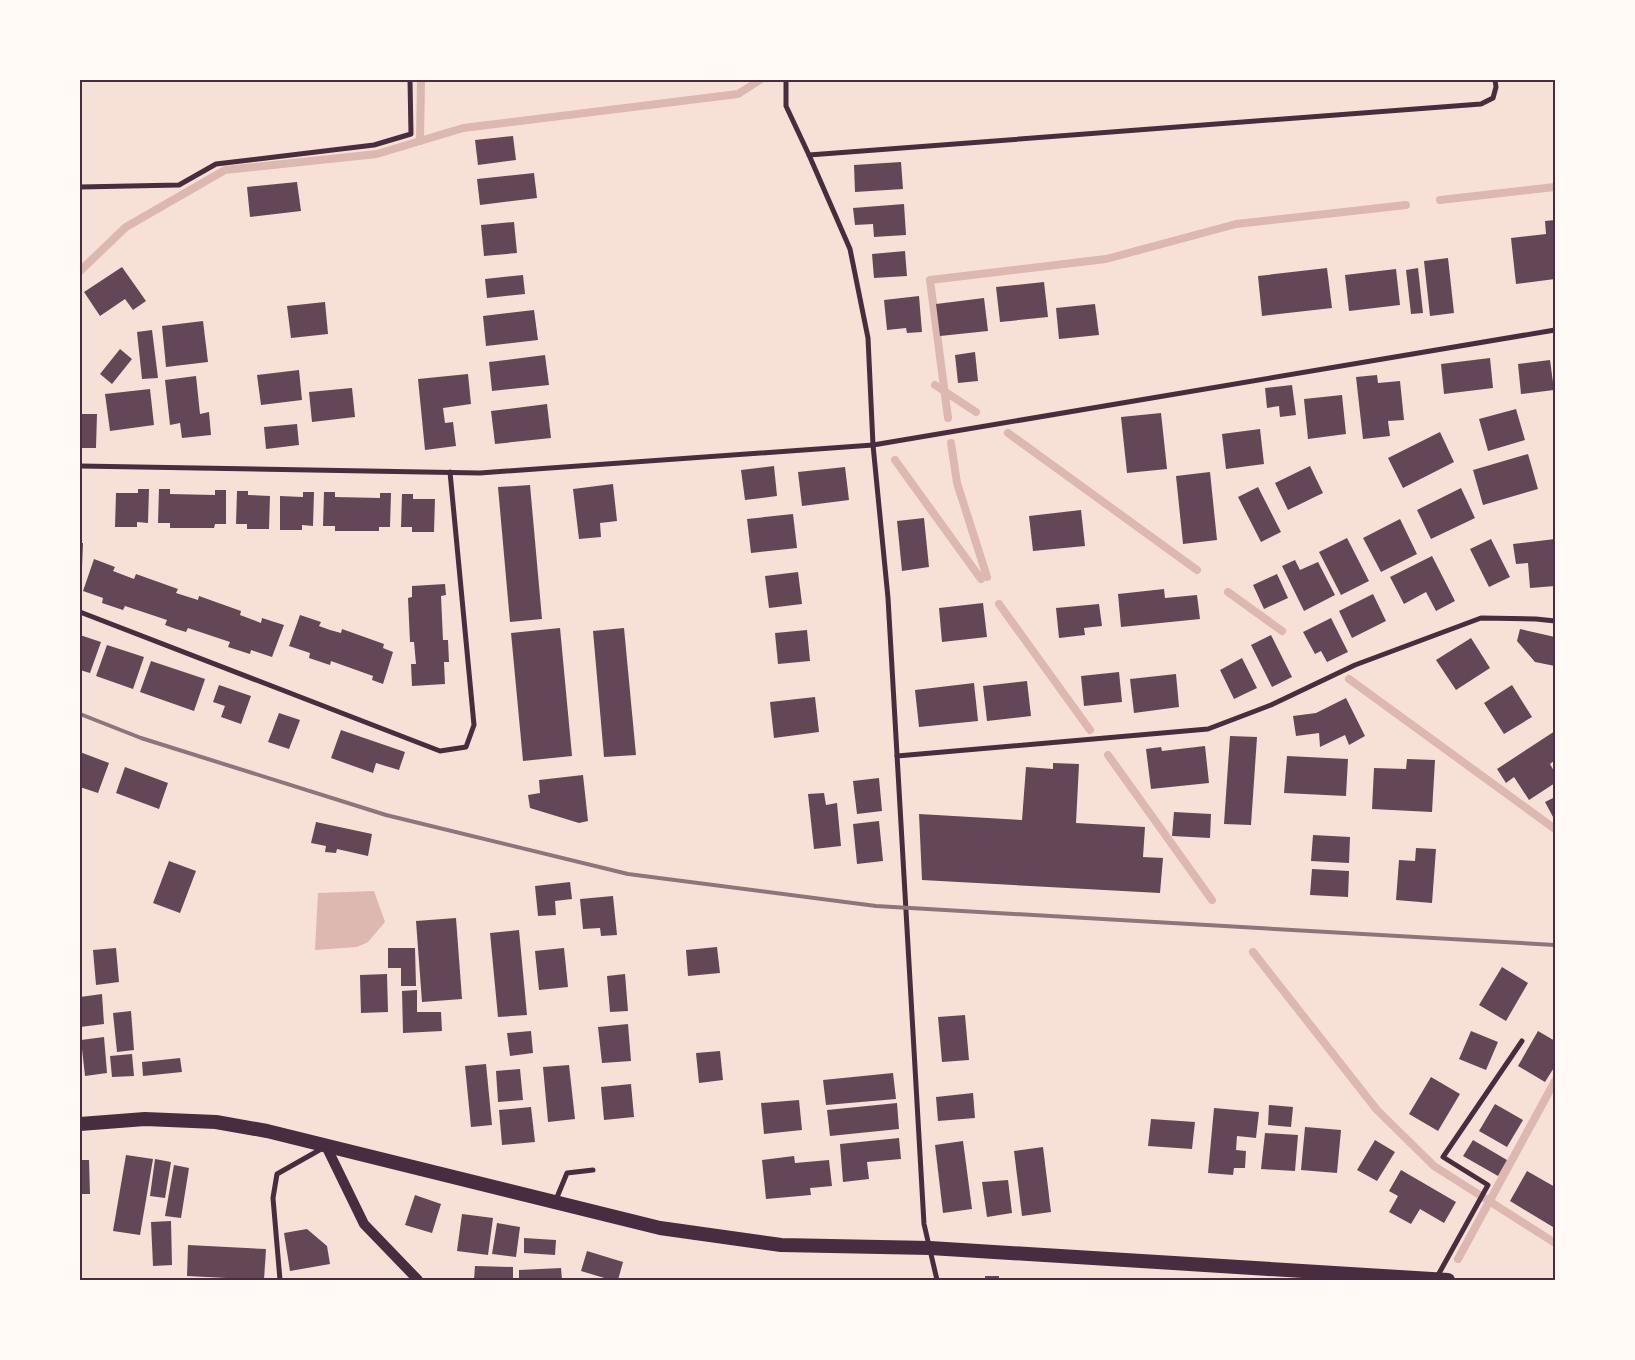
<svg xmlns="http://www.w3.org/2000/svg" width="1635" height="1360" font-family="Quicksand,sans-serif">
	<rect width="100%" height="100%" fill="#f7e1d7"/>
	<path fill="#dcb8b0" d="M374,891L385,922L368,942L357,947L315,950L318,893Z"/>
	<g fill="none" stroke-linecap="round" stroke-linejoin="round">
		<g stroke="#dcb8b0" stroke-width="8">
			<path d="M420,141L421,80"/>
			<path d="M1440,200L1555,187"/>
			<path d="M80,271L126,227L225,170L377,154L463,128L738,94L760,80"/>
			<path d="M935,385L976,412"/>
			<path d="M948,418L930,280L1106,259L1236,224L1406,205"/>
			<path d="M1008,433L1197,570"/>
			<path d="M951,443L957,483L987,577"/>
			<path d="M895,460L981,579"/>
			<path d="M1228,592L1282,631"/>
			<path d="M999,604L1090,730"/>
			<path d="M1349,679L1555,829"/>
			<path d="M1108,755L1212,900"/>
			<path d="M1253,952L1377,1110L1434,1166L1555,1243"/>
			<path d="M1458,1259L1555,1081"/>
		</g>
	</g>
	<g fill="#644757">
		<path d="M513,136L516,160L478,165L475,140Z"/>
		<path d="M901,162L903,189L855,192L854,165Z"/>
		<path d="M534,173L537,198L480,205L477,179Z"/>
		<path d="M297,182L301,211L250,217L247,187Z"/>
		<path d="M904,204L906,235L874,237L873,224L855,225L853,208Z"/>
		<path d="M1555,220V279L1516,284L1511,238L1546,234L1545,221Z"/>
		<path d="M514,222L517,253L484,256L481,225Z"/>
		<path d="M905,251L907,276L874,278L872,254Z"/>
		<path d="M1448,258L1454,313L1430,316L1424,261Z"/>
		<path d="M122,267L146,301L133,310L125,299L100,316L84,292Z"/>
		<path d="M1327,268L1332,308L1262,316L1258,276Z"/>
		<path d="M1418,268L1423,313L1411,314L1406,270Z"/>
		<path d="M1396,269L1400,305L1349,311L1345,275Z"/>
		<path d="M523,275L525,294L487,298L485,279Z"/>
		<path d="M1044,282L1048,317L1000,322L996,287Z"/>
		<path d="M919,296L922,332L907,333L906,328L887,330L884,300Z"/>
		<path d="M984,298L988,331L940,336L936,304Z"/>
		<path d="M325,302L328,334L291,338L287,306Z"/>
		<path d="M1095,304L1099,335L1059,339L1056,308Z"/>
		<path d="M534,310L538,340L486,346L483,316Z"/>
		<path d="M203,321L208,362L166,367L162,326Z"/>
		<path d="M152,330L158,378L142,379L137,332Z"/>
		<path d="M120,349L132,359L112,384L100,374Z"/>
		<path d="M975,352L978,381L958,383L955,355Z"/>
		<path d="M545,355L549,385L492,391L489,362Z"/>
		<path d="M1490,358L1493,388L1444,394L1441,364Z"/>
		<path d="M1550,360L1554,390L1521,394L1518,364Z"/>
		<path d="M299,370L302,400L261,405L257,375Z"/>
		<path d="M468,374L471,404L443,408L445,423L453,422L456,446L425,450L418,379Z"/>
		<path d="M1377,375L1378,383L1400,381L1404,420L1388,421L1390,436L1363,439L1356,377Z"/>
		<path d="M196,376L200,414L209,412L211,435L182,438L180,423L170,425L165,380Z"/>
		<path d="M1292,385L1296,415L1280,417L1279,406L1267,408L1265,388Z"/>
		<path d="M352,388L355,417L312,422L309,392Z"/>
		<path d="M150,389L154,425L110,431L105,394Z"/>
		<path d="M1342,395L1346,434L1308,439L1304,399Z"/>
		<path d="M547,404L551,438L495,444L491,411Z"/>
		<path d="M1516,409L1525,440L1488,451L1479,419Z"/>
		<path d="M1161,413L1167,469L1127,473L1121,417Z"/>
		<path d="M80,414H97L96,448H82Z"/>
		<path d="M297,424L299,445L266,449L264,427Z"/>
		<path d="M1260,429L1264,464L1226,469L1222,434Z"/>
		<path d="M1440,432L1454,462L1403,488L1388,458Z"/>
		<path d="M1528,454L1538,489L1483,505L1473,470Z"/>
		<path d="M774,466L777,496L745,500L741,470Z"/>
		<path d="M1310,466L1323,493L1288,510L1275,483Z"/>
		<path d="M845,467L849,500L802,506L798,472Z"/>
		<path d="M1210,472L1217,540L1183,544L1176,476Z"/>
		<path d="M613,484L617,521L600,523L601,537L579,539L573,489Z"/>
		<path d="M530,485L542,619L510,622L498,487Z"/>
		<path d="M1258,487L1281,532L1261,542L1238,497Z"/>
		<path d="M1461,488L1475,518L1431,539L1417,510Z"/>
		<path d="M138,489H149L148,523L137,522V527H115L116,493H138Z"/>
		<path d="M159,489H170V494L215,495V490H226V524H215L214,528H170V523H158Z"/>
		<path d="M237,491H248V495L270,496L269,529H247V524H236Z"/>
		<path d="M303,492H314L313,526L302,525V530H280V496L303,497Z"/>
		<path d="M324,492H335V497L380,498V493H391L390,527H379V531H335V526H323Z"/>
		<path d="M402,494H413V499H435L434,532H412V527H401Z"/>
		<path d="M1081,510L1085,546L1033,551L1029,516Z"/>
		<path d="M793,514L797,548L751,553L747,519Z"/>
		<path d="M924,518L929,567L902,571L897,521Z"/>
		<path d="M1400,519L1417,554L1381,572L1363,538Z"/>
		<path d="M1347,538L1369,581L1341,595L1319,552Z"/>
		<path d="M1491,539L1510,577L1489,587L1470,549Z"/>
		<path d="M1555,539V586L1530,588L1528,563L1516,564L1513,544Z"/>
		<path d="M80,543H83L82,567H80Z"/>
		<path d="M1432,556L1455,601L1436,611L1426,592L1404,604L1390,577Z"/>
		<path d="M94,559L115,567L113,571L134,579L136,574L178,589L176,593L198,600L199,596L241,611L240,615L261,623L262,618L284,625L272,657L251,650L250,654L228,647L230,642L188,628L186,632L176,629L165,625L167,620L125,606L123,610L102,603L103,598L83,591Z"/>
		<path d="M1295,560L1300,570L1318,562L1335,595L1304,611L1282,566Z"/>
		<path d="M798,572L802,604L769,608L765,576Z"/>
		<path d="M1277,574L1288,598L1264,609L1253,585Z"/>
		<path d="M445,584L446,595L441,596L443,640H448L449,662H444L445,684L412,686L411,664H416L414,642H410L408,598L412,597V586Z"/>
		<path d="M1164,589L1165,598L1197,595L1200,619L1121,627L1118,594Z"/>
		<path d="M1373,594L1386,621L1352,638L1339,611Z"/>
		<path d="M983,603L987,637L942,642L939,608Z"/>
		<path d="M1099,604L1102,626L1084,628L1085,635L1059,638L1056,608Z"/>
		<path d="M300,615L321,622L319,626L330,630L341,633L342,629L384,644L383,648L393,652L383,684L372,680L373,676L331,661L330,665L309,658L310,653L289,646Z"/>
		<path d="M1331,618L1348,652L1327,662L1321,651L1315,654L1303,632Z"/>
		<path d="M560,628L572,756L523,761L511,633Z"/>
		<path d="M624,628L636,755L604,757L593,631Z"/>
		<path d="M1520,629L1555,637V666L1535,662L1517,641Z"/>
		<path d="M807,630L810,661L778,664L775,633Z"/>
		<path d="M80,635L101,642L90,673L80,670Z"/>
		<path d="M1271,635L1292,677L1272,687L1251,645Z"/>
		<path d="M1471,638L1490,668L1456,690L1436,660Z"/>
		<path d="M107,645L144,657L133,689L96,676Z"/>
		<path d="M1242,658L1257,688L1234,699L1220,670Z"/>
		<path d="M151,661L205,679L194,711L140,692Z"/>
		<path d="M1119,672L1122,702L1084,706L1081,676Z"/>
		<path d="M1176,674L1179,707L1134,713L1130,679Z"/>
		<path d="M1027,681L1031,716L987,721L983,686Z"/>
		<path d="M974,683L978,721L919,727L915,690Z"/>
		<path d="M219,685L251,696L241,724L221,717L225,706L213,702Z"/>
		<path d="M1512,685L1532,717L1504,734L1484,703Z"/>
		<path d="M815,697L819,732L774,738L770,702Z"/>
		<path d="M1346,698L1365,736L1349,745L1345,735L1320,747L1319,733L1296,736L1293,716L1316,713Z"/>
		<path d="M279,713L300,720L289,749L268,742Z"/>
		<path d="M341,730L405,752L399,770L376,763L373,773L331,758Z"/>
		<path d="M1555,731V760L1550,764L1555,773V783L1529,800L1514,777L1506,783L1497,769Z"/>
		<path d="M1230,736L1257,737L1251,825L1224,824Z"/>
		<path d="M1205,746L1209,783L1151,789L1146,749L1161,747L1162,751Z"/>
		<path d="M80,752L109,763L98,793L80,787Z"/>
		<path d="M1287,756L1348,759L1346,796L1284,793Z"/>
		<path d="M1407,759L1435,760L1432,812L1372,809L1374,768L1406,769Z"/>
		<path d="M1053,763L1079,764L1076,823L1145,827L1143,857L1163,858L1160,893L922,880L919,814L1022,820L1026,767L1053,769Z"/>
		<path d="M125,767L168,783L159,809L116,793Z"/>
		<path d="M583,775L588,821L579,823L530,808L528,795L540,793L539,780Z"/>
		<path d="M879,778L882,811L857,814L853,781Z"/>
		<path d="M824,793L826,805L837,803L841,846L814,849L808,794Z"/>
		<path d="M1555,797V816L1553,817L1545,802Z"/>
		<path d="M1174,812L1211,814L1210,838L1172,836Z"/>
		<path d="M879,821L883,861L857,864L853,824Z"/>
		<path d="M316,822L372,834L368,856L337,849L336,853L325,852L326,846L311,843Z"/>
		<path d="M1313,835L1350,837L1349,863L1311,861Z"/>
		<path d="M1416,848L1436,849L1432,903L1396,900L1399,860L1415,861Z"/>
		<path d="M169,861L196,871L180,913L153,903Z"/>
		<path d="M1312,869L1349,871L1348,897L1310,895Z"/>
		<path d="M570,882L572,899L555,901L556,915L538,916L535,886Z"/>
		<path d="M613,896L617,935L601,936L600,928L583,929L580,899Z"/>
		<path d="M456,918L462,999L422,1002L416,921Z"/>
		<path d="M519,930L527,1015L498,1017L490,933Z"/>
		<path d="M717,947L720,973L688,976L686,950Z"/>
		<path d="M116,948L119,982L96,985L93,950Z"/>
		<path d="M388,948H415L416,986H401V968H388Z"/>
		<path d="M564,948L568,987L539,990L535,951Z"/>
		<path d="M1502,967L1528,983L1506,1021L1479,1005Z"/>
		<path d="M387,974L388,1012L361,1013L360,975Z"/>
		<path d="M625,974L628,1011L610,1012L607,976Z"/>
		<path d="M417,990V1012H441L442,1031L403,1033L402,991Z"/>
		<path d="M102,994L104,1024L80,1027V997Z"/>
		<path d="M131,1011L134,1050L117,1052L113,1013Z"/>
		<path d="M965,1015L969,1060L942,1062L938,1017Z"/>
		<path d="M628,1024L631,1061L602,1063L598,1027Z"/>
		<path d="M531,1031L533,1053L510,1056L507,1033Z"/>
		<path d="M1471,1031L1498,1042L1486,1070L1459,1059Z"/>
		<path d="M1538,1031L1555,1041V1066L1545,1082L1518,1066Z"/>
		<path d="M104,1037L107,1073L85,1076L81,1040Z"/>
		<path d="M720,1051L723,1080L699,1083L696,1053Z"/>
		<path d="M132,1054L134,1076L112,1077L110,1056Z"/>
		<path d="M180,1058L182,1072L143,1076L142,1062Z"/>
		<path d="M486,1064L492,1125L471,1127L465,1066Z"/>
		<path d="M569,1065L575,1119L548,1122L543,1067Z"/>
		<path d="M520,1069L523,1100L498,1102L496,1071Z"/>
		<path d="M893,1073L896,1099L826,1105L823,1080Z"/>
		<path d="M1431,1077L1460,1094L1438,1131L1409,1114Z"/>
		<path d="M631,1084L634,1117L604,1120L601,1087Z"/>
		<path d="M973,1093L975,1118L938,1121L936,1097Z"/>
		<path d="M799,1100L802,1130L764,1134L761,1103Z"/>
		<path d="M897,1103L899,1129L830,1136L827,1110Z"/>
		<path d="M1495,1104L1523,1120L1507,1147L1479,1131Z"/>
		<path d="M1269,1105L1293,1107L1291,1127L1268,1125Z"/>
		<path d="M531,1107L535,1142L502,1145L499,1110Z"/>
		<path d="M1214,1108L1259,1112L1256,1138L1237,1136L1236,1150L1246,1151L1245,1168H1234L1233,1175L1208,1173Z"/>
		<path d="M1151,1119L1195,1122L1192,1149L1148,1146Z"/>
		<path d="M1305,1127L1341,1130L1337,1173L1301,1170Z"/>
		<path d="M1265,1133L1298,1135L1295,1171L1261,1169Z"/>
		<path d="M899,1138L901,1159L867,1162L869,1179L843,1182L840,1144Z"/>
		<path d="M1375,1140L1395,1152L1377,1181L1357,1170Z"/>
		<path d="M1473,1140L1507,1160L1498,1176L1463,1156Z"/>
		<path d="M963,1141L972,1209L943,1213L935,1145Z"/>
		<path d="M1043,1147L1051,1212L1022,1216L1014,1151Z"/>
		<path d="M126,1155L153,1159L140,1235L113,1231Z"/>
		<path d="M794,1156L795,1163L829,1160L832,1186L810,1188L811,1195L766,1199L762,1160Z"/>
		<path d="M155,1159L171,1162L165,1198L150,1196Z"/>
		<path d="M80,1160H89L90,1194H80Z"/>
		<path d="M174,1165L189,1168L181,1218L165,1216Z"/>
		<path d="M1401,1170L1456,1202L1444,1223L1420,1209L1411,1224L1389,1212L1398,1196L1389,1191Z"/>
		<path d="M1527,1171L1555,1187V1224L1553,1227L1510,1201Z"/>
		<path d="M1008,1180L1012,1213L987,1217L982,1182Z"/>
		<path d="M415,1195L441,1204L432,1233L405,1225Z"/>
		<path d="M462,1214L493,1218L488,1255L457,1251Z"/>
		<path d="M171,1221L172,1265L153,1266L151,1222Z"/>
		<path d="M497,1223L520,1227L516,1257L492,1254Z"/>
		<path d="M307,1229L327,1246L330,1264L290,1271L284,1233Z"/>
		<path d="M524,1238L556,1240L555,1255L524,1253Z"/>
		<path d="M188,1245L266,1249L264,1280L187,1276Z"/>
		<path d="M587,1251L623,1262L618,1280H611L581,1271Z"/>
		<path d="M475,1266L513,1267V1280H474Z"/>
		<path d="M561,1268L562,1280H519V1270Z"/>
		<rect x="985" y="1276" width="14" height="4"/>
		<path d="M1001,1278H1020V1280H1002Z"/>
	</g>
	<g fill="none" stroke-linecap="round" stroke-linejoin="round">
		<g stroke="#4a2c40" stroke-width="5">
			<path d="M786,80V106L809,155L850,249L868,338L873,445L888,598L924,1224L937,1280"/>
			<path d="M809,155L1481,104L1493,98L1496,87L1495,80"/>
			<path d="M80,187L179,185L216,164L374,145L411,134L410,80"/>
			<path d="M80,466L480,473L873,445L1555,330"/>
			<path d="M80,612L440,751L466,747L474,725L450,472"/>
			<path d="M897,756L1208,729L1271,705L1355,665L1481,618L1536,619L1555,621"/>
			<path d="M555,1202L567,1173L593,1170"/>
			<path d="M1437,1277L1488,1185L1443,1157L1522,1041"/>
			<path d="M280,1280L273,1198L277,1174L323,1148"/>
		</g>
		<path stroke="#4a2c40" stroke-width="10" d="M326,1146L364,1224L418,1280"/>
		<path stroke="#4a2c40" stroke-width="14" d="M80,1124L145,1119L216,1122L267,1131L660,1228L781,1245L930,1248L1448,1280"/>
		<path stroke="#8f747c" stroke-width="4" d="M80,714L141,738L386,815L628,874L876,906L1555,945"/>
	</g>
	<rect width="1635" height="1360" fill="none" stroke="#fffaf5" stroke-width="162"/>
	<rect x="81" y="81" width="1473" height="1198" fill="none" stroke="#4a2c40" stroke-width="2"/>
</svg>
